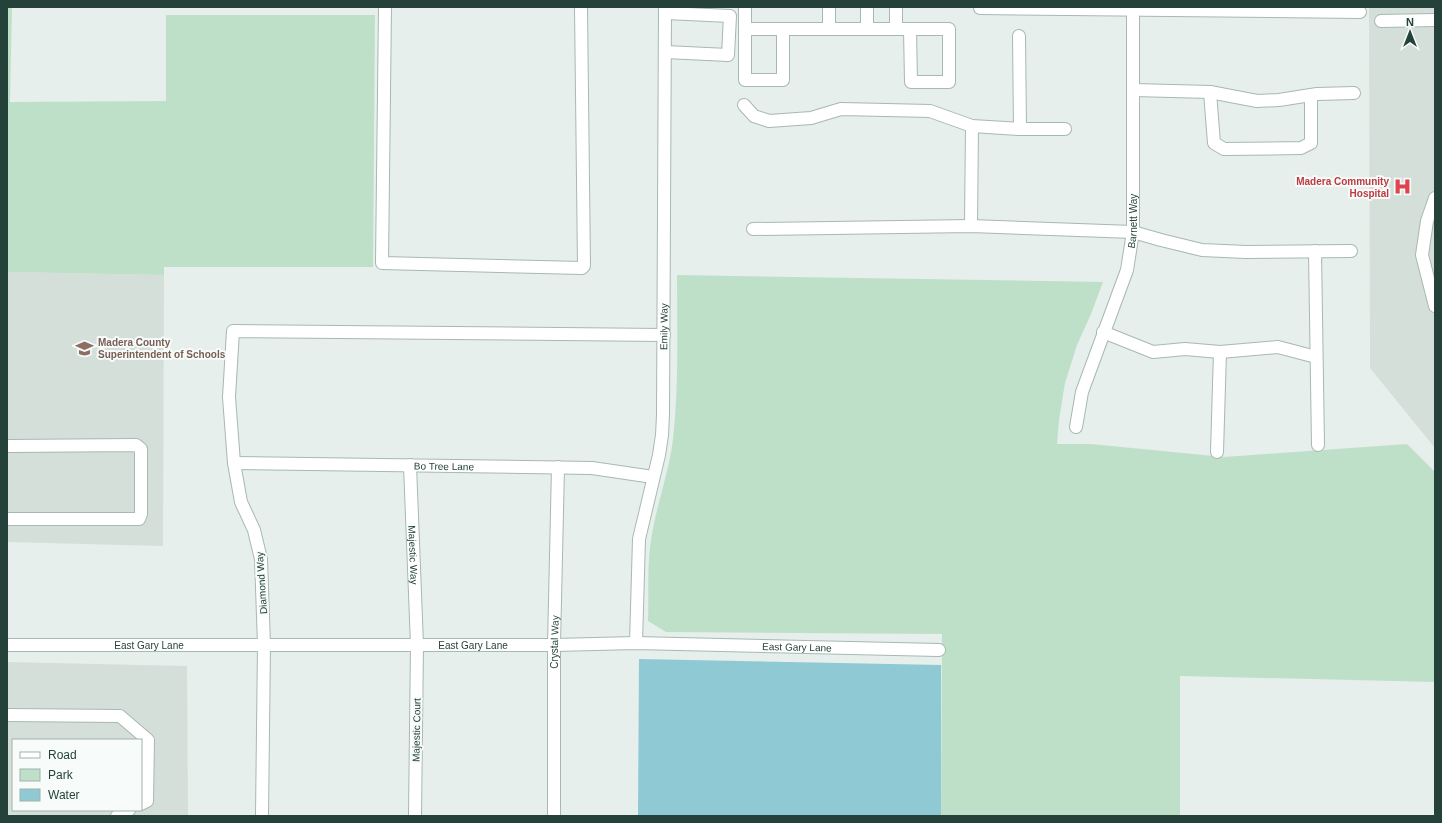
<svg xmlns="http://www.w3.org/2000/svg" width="1442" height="823" font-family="Helvetica,sans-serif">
	<rect width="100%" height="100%" fill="#e6efeb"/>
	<g fill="#d4dfda" fill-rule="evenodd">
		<path d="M1369,7H1435V448L1370,368Z"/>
		<path d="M7,272L164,275L163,546L7,542Z"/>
		<path d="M7,662L187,666L188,816H7ZM13,740H141V810H13Z"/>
	</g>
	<g fill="#bfe0c8">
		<path d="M7,7H12L10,102L166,101V15H375L373,267H164V275L7,272Z"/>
		<path d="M677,275L1103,282L1091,314L1077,345L1065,383L1059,420L1057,444H1091L1224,457L1407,444L1435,472V682L1180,676V816H941L942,634L666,632L648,621C649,595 647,566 651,540C656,506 669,473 673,439C679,385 677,330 677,275Z"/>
	</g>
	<path fill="#8ec9d4" d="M639,659L941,665V816H638Z"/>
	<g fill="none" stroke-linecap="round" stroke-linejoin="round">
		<defs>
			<g id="minor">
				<path d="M385,7L382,263L582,268L584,266L581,7"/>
				<path d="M745,7V80H783V29"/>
				<path d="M867,7V29"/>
				<path d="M896,7V29"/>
				<path d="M980,8L1360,12"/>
				<path d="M1381,21L1435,20"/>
				<path d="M745,29C813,29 881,29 949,29V82H911L910,29"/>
				<path d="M829,29V7"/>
				<path d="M1019,36L1020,129"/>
				<path d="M665,52L728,55L730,16L666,13"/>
				<path d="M1134,90L1210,92L1257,101L1279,100L1317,94L1354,93"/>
				<path d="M1210,92L1214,143L1224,149L1301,148L1311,143V95"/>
				<path d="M744,105L754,116L769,121L811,118L841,109L930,111L972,126L1020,129H1065"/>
				<path d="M1435,198L1427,221L1422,255L1435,306"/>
				<path d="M971,226L972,126"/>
				<path d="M753,229L971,226L1133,232L1161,240L1202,250L1246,252L1351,251"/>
				<path d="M1315,251L1318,445"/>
				<path d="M1103,332L1153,352L1185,349L1220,352L1278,347L1316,357"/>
				<path id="s1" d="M1076,427L1082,392L1127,270L1133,232V7"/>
				<path d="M7,446L136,445L141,449V514L139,519H7"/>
				<path d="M1217,452L1220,352"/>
				<path id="s2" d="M234,463L592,468L653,477"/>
				<path id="s3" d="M410,465L417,645L415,816"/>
				<path id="s4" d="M636,643L639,539L659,455L662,435L663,415L665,7"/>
				<path id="s5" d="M7,645H554L636,643L939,650"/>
				<path d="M7,715L120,716L148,740L147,801L141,804"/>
				<path d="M117,816L129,810"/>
				<path d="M262,816L264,645L261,559L254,530L241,502L234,463L229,397L233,331L664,335"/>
				<path id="s6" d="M554,816V645L558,467"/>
			</g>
		</defs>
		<use href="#minor" stroke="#a8b8b2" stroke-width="14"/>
		<use href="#minor" stroke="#fff" stroke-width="12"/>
	</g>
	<defs>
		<symbol id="hospital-bare" viewBox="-9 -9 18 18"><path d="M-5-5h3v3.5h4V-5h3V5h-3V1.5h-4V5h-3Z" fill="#e0444e" stroke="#f7fbf9" stroke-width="2.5" paint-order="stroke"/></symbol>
		<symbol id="school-bare" viewBox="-9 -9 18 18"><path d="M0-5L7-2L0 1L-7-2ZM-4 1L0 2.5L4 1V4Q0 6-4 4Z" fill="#8d6e63" stroke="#f7fbf9" stroke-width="2.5" paint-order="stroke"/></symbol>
	</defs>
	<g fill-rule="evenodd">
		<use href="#hospital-bare" x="1390" y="174" width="25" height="25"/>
		<use href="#school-bare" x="72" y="336" width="25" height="25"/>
	</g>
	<g text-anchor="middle" stroke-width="4" stroke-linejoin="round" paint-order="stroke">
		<g font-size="10" font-weight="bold" fill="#be3a42" stroke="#f7fbf9" text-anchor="end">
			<text x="1389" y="185">Madera Community<tspan x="1389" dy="12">Hospital</tspan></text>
		</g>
		<g font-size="10" fill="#24423a" stroke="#f7fbf9">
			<text dy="4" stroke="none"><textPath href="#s1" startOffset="215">Barnett Way</textPath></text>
			<text dy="4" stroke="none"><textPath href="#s4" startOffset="319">Emily Way</textPath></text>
			<text dy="4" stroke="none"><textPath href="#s2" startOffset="210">Bo Tree Lane</textPath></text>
			<text dy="4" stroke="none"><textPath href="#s3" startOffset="90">Majestic Way</textPath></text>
			<text transform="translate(261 583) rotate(-94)" y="4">Diamond Way</text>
			<text dy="4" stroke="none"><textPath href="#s6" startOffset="174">Crystal Way</textPath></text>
			<text dy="4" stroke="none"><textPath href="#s5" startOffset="142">East Gary Lane</textPath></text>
			<text dy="4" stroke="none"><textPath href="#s5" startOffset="466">East Gary Lane</textPath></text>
			<text dy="4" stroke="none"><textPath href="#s5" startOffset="790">East Gary Lane</textPath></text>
			<text transform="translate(416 730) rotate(-89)" y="4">Majestic Court</text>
		</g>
		<g font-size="10" font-weight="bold" fill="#785e54" stroke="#f7fbf9" text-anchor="start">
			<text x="98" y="346">Madera County<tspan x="98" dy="12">Superintendent of Schools</tspan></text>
		</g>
	</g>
	<rect width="1442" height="823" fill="none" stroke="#24423a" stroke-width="16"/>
	<rect x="12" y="739" width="130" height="72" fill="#f7fbf9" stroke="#a3b1ad"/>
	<rect x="20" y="752" width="20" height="6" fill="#ffffff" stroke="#a3b1ad"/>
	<text x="48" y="759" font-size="12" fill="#24423a">Road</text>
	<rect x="20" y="769" width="20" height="12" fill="#bfe0c8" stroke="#a3b1ad"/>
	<text x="48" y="779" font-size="12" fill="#24423a">Park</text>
	<rect x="20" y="789" width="20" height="12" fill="#8ec9d4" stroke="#a3b1ad"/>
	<text x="48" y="799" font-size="12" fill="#24423a">Water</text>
	<g transform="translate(1410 32)" stroke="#f7fbf9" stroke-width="3" paint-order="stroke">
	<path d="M0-3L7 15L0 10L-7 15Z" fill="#24423a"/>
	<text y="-6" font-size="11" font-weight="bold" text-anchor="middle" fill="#24423a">N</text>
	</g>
</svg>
